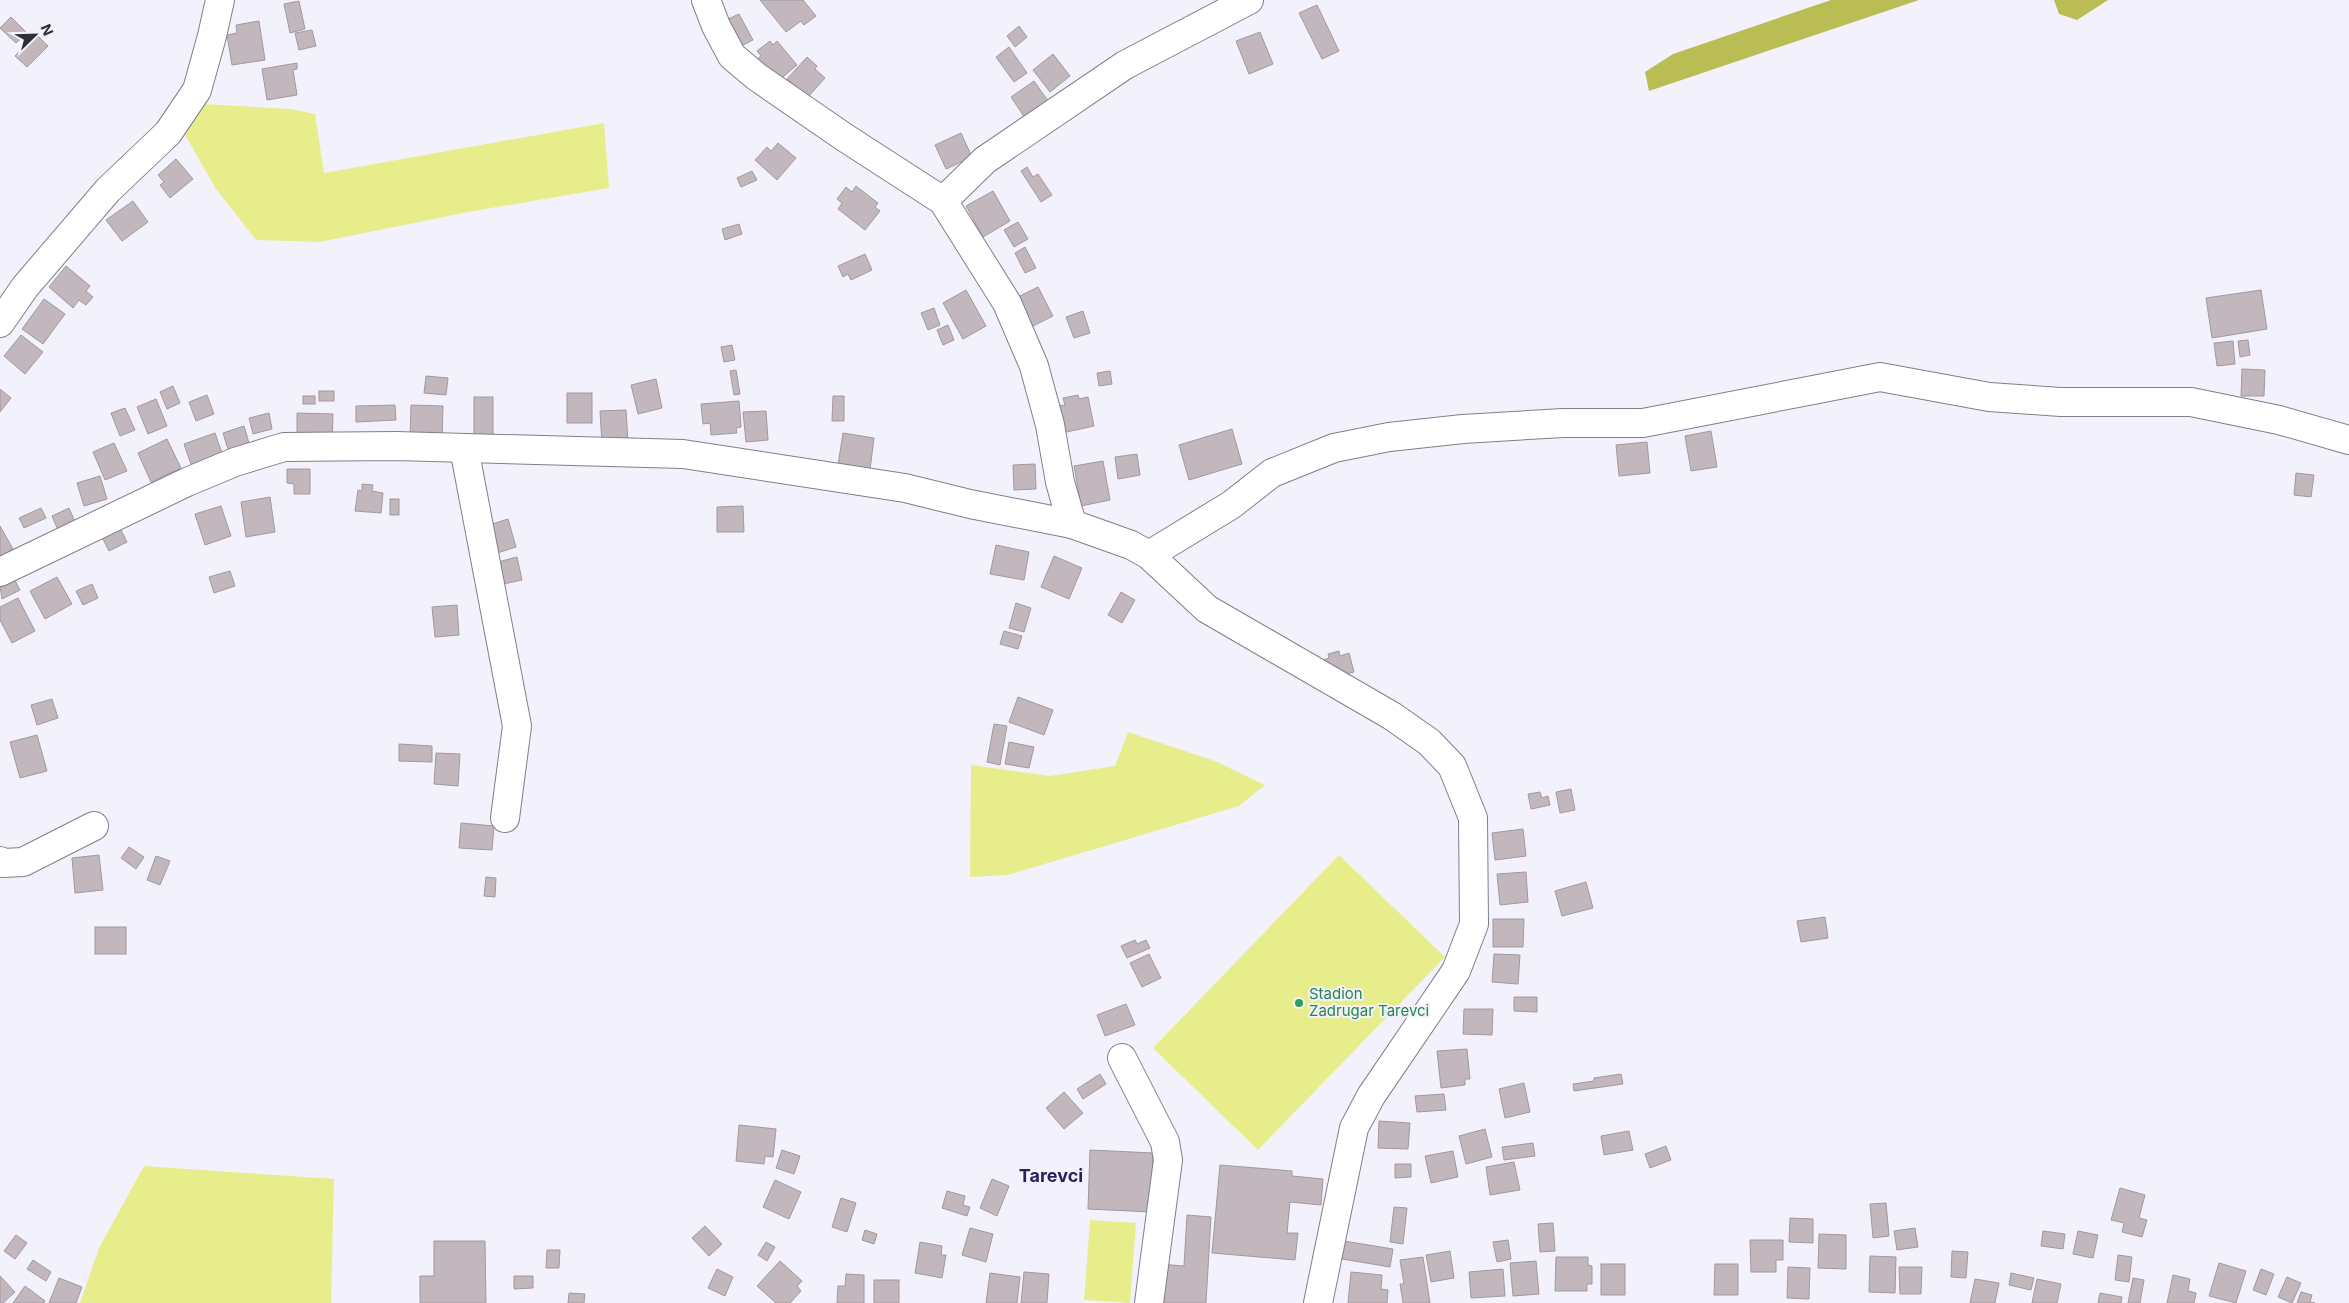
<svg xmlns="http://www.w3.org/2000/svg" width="2349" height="1303" font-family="Inter,sans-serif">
	<rect width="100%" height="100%" fill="#f3f2fc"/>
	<g fill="#e8ed8c">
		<path d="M203,104L291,109L315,114L324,173L604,123L609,188L468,212L320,242L256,240L216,189L184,133Z"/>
		<path d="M1128,732L1215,761L1265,785L1239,806L1008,875L970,877L971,765L1050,776L1115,766Z"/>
		<path d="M1339,855L1445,957L1258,1150L1153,1048Z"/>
		<path d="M144,1166L334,1179L331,1303H80L99,1248Z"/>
		<path d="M1090,1220L1136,1223L1130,1303L1084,1300Z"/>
	</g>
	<g fill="#b9bd54">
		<path d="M1831,0H1919L1649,91L1645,72L1673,54Z"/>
		<path d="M2054,0H2108L2077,20L2059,14Z"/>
	</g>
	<g fill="#c2b7bd" stroke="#a2989e">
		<path d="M760,0H803L816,16L804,25L801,21L786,32Z"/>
		<path d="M299,1L305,29L290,33L284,4Z"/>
		<path d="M1317,5L1339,51L1322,59L1299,13Z"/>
		<path d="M739,14L753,40L735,49L722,22Z"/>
		<path d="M11,17L27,33L16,43L0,28Z"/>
		<path d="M259,21L265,60L232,65L227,35L237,33L236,25Z"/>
		<path d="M1019,26L1027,37L1015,47L1007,36Z"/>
		<path d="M312,30L316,46L299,50L295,33Z"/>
		<path d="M1260,32L1273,64L1249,74L1236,41Z"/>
		<path d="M36,34L48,46L27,67L15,56Z"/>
		<path d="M770,41L773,45L777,41L797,65L777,82L757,59L761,56L757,51Z"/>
		<path d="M1009,47L1027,73L1014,82L996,57Z"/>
		<path d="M1053,54L1070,76L1050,92L1033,70Z"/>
		<path d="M807,57L817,66L815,69L825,78L808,97L787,79Z"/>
		<path d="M297,63V69L293,70L297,95L267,100L262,69Z"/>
		<path d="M1034,81L1051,105L1027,121L1011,97Z"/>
		<path d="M961,133L972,157L946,169L935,145Z"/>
		<path d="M778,143L796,158L777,180L755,160L767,147L771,151Z"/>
		<path d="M176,159L193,179L170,198L160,185L164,182L158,175Z"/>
		<path d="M1027,167L1033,177L1038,174L1052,195L1041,202L1021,171Z"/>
		<path d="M752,171L757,180L741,187L737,178Z"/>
		<path d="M856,186L878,203L875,207L880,211L865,230L838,209L842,203L837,199L846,187L852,192Z"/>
		<path d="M993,191L1010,221L983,237L966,206Z"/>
		<path d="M133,201L148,222L122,241L106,220Z"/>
		<path d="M1018,222L1028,239L1014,247L1004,230Z"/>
		<path d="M739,224L742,234L725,240L722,229Z"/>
		<path d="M1025,247L1036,268L1025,273L1015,253Z"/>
		<path d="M865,254L872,270L851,280L848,274L843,277L838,266Z"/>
		<path d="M66,266L90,286L86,291L93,297L86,305L79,300L73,308L49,287Z"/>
		<path d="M1038,287L1053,316L1029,328L1014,299Z"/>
		<path d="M966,290L986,326L963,339L943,303Z"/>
		<path d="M2261,290L2267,329L2212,338L2206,298Z"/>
		<path d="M44,299L65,314L43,344L22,329Z"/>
		<path d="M934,308L940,325L928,330L921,313Z"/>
		<path d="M1083,311L1090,333L1074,338L1066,317Z"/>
		<path d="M948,325L954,340L943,345L937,330Z"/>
		<path d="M21,335L43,352L25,374L4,356Z"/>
		<path d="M2248,340L2250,355L2240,357L2238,341Z"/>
		<path d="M2233,341L2235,364L2217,366L2214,343Z"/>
		<path d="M732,345L735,360L724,362L721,347Z"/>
		<path d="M2242,369L2265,370L2264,396H2241Z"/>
		<path d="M736,370L740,394L734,395L730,371Z"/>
		<path d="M1110,371L1112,384L1099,386L1097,373Z"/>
		<path d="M426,376L448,378L446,395L424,393Z"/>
		<path d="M656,379L662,408L638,414L631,385Z"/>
		<path d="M173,386L180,403L167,409L160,392Z"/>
		<path d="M0,389L11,398L0,412Z"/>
		<rect x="319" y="391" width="15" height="10"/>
		<rect x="567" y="393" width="25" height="30"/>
		<path d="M207,395L214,414L196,421L189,402Z"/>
		<path d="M1078,395L1079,399L1088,397L1094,426L1062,433L1056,406L1065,405L1063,398Z"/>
		<rect x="303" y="396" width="12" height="8"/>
		<path d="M833,396H844V421H832Z"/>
		<rect x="474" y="397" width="19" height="39"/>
		<path d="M156,399L167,426L148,434L137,407Z"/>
		<path d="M739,401L741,427L736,428L737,433L711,435L710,423L703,424L701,404Z"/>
		<path d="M395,405L396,420L356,422V406Z"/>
		<path d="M411,405L443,406L442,440L410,439Z"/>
		<path d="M125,408L135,430L120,436L111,413Z"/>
		<path d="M626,410L628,442L602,444L600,411Z"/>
		<path d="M766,411L768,440L746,442L743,412Z"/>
		<path d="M269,413L272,429L253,434L249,418Z"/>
		<path d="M297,413L333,414L332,442L297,441Z"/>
		<path d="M244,426L251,450L230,456L223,433Z"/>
		<path d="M1232,429L1242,464L1189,480L1179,445Z"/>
		<path d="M1711,431L1717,467L1691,471L1685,436Z"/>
		<path d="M215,433L224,459L193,470L184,444Z"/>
		<path d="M843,433L874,438L870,470L838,465Z"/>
		<path d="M167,439L181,468L151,482L138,453Z"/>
		<path d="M1647,442L1650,473L1619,476L1616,445Z"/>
		<path d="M114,443L127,471L105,480L93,452Z"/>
		<path d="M1137,454L1140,475L1118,479L1115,457Z"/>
		<path d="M1103,461L1110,500L1081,506L1074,466Z"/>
		<path d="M1035,464L1036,489L1014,490L1013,465Z"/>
		<path d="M287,469H310V494H294V484L287,483Z"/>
		<path d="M2296,473L2314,475L2311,497L2294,495Z"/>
		<path d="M100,476L107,499L84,506L77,483Z"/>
		<path d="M362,484L373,485L372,491L383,493L381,513L355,511L358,490L362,491Z"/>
		<path d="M270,497L275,532L246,537L241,502Z"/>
		<rect x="390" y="499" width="9" height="16"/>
		<path d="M221,506L231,536L205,545L195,514Z"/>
		<path d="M743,506L744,532H717V507Z"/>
		<path d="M41,508L46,518L24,528L19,518Z"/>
		<path d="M69,508L75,522L58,530L52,516Z"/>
		<path d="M508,519L516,547L494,554L486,526Z"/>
		<path d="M0,526L13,549L0,557Z"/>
		<path d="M120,528L127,542L109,551L102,537Z"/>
		<path d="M996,545L1029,552L1024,580L990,574Z"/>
		<path d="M1054,556L1082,568L1069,599L1041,587Z"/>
		<path d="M517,557L522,580L499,585L494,563Z"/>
		<path d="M230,571L235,586L214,593L209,577Z"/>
		<path d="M57,577L72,604L45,619L30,591Z"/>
		<path d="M14,579L20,590L2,599L0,586Z"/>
		<path d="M92,584L98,598L83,605L76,591Z"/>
		<path d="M1121,592L1135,600L1122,623L1108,615Z"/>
		<path d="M18,598L35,631L12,643L0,620V607Z"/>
		<path d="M1016,603L1031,608L1024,632L1009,628Z"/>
		<path d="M457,605L459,635L435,637L432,607Z"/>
		<path d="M1004,631L1022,636L1018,649L1000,644Z"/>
		<path d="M1339,651L1340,656L1349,653L1354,672L1328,679L1323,660L1329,658L1328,654Z"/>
		<path d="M1018,697L1053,710L1044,735L1009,722Z"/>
		<path d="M52,699L58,718L37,725L31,705Z"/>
		<path d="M994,724L1007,726L1000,765L987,762Z"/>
		<path d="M37,735L47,771L20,778L10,742Z"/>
		<path d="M1009,742L1034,747L1029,768L1005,764Z"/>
		<path d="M399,744L432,746V762L399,761Z"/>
		<path d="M436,753L460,754L458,786L434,784Z"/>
		<path d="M1571,789L1575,810L1560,813L1556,792Z"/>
		<path d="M1540,792L1542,798L1548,796L1550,805L1531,809L1528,794Z"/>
		<path d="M461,823L494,826L492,850L459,848Z"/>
		<path d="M1523,829L1526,856L1495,860L1492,833Z"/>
		<path d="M129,847L144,857L136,869L121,858Z"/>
		<path d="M99,855L103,890L75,893L72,858Z"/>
		<path d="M156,856L170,861L160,885L147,880Z"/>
		<path d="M1526,872L1528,902L1500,905L1497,874Z"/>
		<path d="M486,877L496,878L495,897L484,896Z"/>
		<path d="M1586,882L1593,908L1562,916L1555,891Z"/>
		<path d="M1825,917L1828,938L1801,942L1797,921Z"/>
		<path d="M1493,919H1524L1523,947H1493Z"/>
		<rect x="95" y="927" width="31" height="27"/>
		<path d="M1135,940L1137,944L1146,940L1150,948L1127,958L1121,946Z"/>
		<path d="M1149,954L1161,978L1142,987L1130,963Z"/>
		<path d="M1494,954L1520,955L1518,984L1492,982Z"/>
		<path d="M1514,997H1537V1012L1514,1011Z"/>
		<path d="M1126,1004L1135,1025L1105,1036L1097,1015Z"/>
		<path d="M1464,1009H1493L1492,1035L1463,1034Z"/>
		<path d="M1467,1049L1470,1079H1465V1085L1441,1088L1437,1051Z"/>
		<path d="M1100,1074L1106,1084L1083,1099L1077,1089Z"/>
		<path d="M1621,1074L1623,1084L1574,1091L1573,1084L1594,1081V1078Z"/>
		<path d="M1524,1083L1530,1112L1505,1118L1499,1089Z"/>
		<path d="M1064,1092L1083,1113L1064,1129L1046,1108Z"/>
		<path d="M1444,1094L1446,1110L1417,1112L1415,1096Z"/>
		<path d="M1379,1121L1410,1123L1408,1149L1378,1148Z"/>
		<path d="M739,1125L776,1129L773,1157L765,1156L764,1164L736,1161Z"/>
		<path d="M1485,1129L1492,1157L1466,1164L1459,1136Z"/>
		<path d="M1629,1131L1633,1150L1604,1155L1601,1136Z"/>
		<path d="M1533,1143L1535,1156L1504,1160L1502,1147Z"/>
		<path d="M1666,1146L1671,1160L1650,1168L1645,1154Z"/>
		<path d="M782,1150L800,1156L794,1174L776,1168Z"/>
		<path d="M1090,1150L1153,1153L1151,1212L1088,1209Z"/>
		<path d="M1453,1151L1458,1177L1431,1183L1425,1156Z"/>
		<path d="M1514,1162L1520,1190L1490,1195L1486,1167Z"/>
		<path d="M1395,1164H1411V1177L1395,1178Z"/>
		<path d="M1220,1165L1292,1171V1176L1323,1179L1321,1205L1290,1202L1287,1233H1298L1295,1260L1212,1253Z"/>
		<path d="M992,1179L1009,1186L997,1216L980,1208Z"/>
		<path d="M775,1180L801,1192L789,1219L763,1207Z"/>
		<path d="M2120,1188L2145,1195L2139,1218L2147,1220L2142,1237L2122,1232L2124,1223L2111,1220Z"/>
		<path d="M947,1191L965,1196L963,1205L970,1207L967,1216L942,1208Z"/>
		<path d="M841,1198L856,1203L847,1232L832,1227Z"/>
		<path d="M1886,1203L1889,1236L1873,1238L1870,1204Z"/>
		<path d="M1394,1207L1407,1208L1403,1244L1390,1242Z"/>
		<path d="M1187,1215L1211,1217L1206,1303H1157L1159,1264L1184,1266Z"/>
		<path d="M1790,1218L1813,1219V1243L1789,1242Z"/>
		<path d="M1553,1223L1555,1251L1540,1252L1538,1224Z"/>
		<path d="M705,1226L722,1244L709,1256L692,1238Z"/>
		<path d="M970,1228L993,1234L986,1262L962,1255Z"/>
		<path d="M1915,1228L1918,1247L1897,1250L1894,1231Z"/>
		<path d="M865,1230L877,1234L874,1244L862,1240Z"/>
		<path d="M2043,1231L2065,1234L2063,1249L2041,1246Z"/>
		<path d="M2078,1231L2098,1235L2093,1258L2073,1254Z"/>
		<path d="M1819,1234L1846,1235V1269L1818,1268Z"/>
		<path d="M16,1235L27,1243L15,1259L4,1251Z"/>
		<path d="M1508,1240L1511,1259L1497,1262L1493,1242Z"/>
		<path d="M1750,1240H1783V1260H1776V1272H1751Z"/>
		<path d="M434,1241H485L486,1303H420V1276H434Z"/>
		<path d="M1344,1241L1393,1249L1390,1267L1342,1259Z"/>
		<path d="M766,1242L775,1247L767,1261L758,1255Z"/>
		<path d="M920,1242L942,1246L941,1255H946L942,1278L915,1273Z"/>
		<path d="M547,1250H560L559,1268H546Z"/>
		<path d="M1450,1251L1454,1278L1431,1282L1426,1255Z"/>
		<path d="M1952,1251L1968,1252L1966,1278L1951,1277Z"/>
		<path d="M2118,1255L2132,1257L2129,1282L2115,1280Z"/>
		<path d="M1870,1256L1896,1257L1895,1293L1869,1292Z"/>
		<path d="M1423,1257L1430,1303H1403L1400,1284H1404L1400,1260Z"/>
		<path d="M1556,1257H1588V1265L1592,1266V1284H1587V1291H1555Z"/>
		<path d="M33,1260L51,1272L46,1281L27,1269Z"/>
		<path d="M780,1261L802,1281L797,1286L801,1291L790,1303H776L757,1286Z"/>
		<path d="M1536,1261L1539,1294L1513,1296L1510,1263Z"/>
		<path d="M2219,1263L2246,1271L2236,1303L2209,1296Z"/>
		<rect x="1601" y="1264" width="24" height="31"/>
		<path d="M1715,1264H1738V1295H1714Z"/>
		<path d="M1788,1267L1810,1268L1809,1299L1787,1298Z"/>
		<path d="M1899,1267H1922L1921,1294H1900Z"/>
		<path d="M717,1269L733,1277L725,1296L708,1288Z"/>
		<path d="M1503,1269L1505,1296L1471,1298L1469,1272Z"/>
		<path d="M2261,1269L2274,1274L2266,1295L2253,1290Z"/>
		<path d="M1024,1272L1049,1274L1047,1303H1021Z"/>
		<path d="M1351,1272L1382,1275L1381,1289L1388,1290L1387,1303H1348Z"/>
		<path d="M990,1273L1020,1277L1017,1303H986Z"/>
		<path d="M2011,1273L2034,1278L2031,1290L2009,1285Z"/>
		<path d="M846,1274L864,1275V1303H837L838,1286H845Z"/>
		<path d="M2173,1275L2190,1279L2188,1291L2196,1293L2194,1303H2167Z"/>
		<path d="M0,1276L15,1292L3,1303H0Z"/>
		<path d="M514,1276H533V1288L514,1289Z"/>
		<path d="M2287,1277L2301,1283L2292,1303L2278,1297Z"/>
		<path d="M59,1278L82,1287L76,1303H49Z"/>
		<path d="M2133,1278L2144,1280L2140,1303H2128Z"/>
		<path d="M1975,1279L1999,1283L1995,1303H1970Z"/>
		<path d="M2037,1279L2061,1284L2057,1303H2032Z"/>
		<rect x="874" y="1280" width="25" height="23"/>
		<path d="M25,1286L45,1301L44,1303H13Z"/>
		<path d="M2301,1292L2312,1295L2310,1302L2315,1303H2297Z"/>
		<path d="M569,1293L585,1294L584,1303H568Z"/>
		<path d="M2100,1293L2122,1297L2121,1303H2098Z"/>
	</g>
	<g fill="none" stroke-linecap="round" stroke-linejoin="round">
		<defs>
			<g id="minor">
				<path d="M706,0L716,26L732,56L757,77L844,137L943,201L1007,303L1034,366L1050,425L1060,482L1072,524L1131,545L1149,555L1207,609L1392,716L1429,742L1452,766L1473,818L1474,924L1456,971L1371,1096L1354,1128L1318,1303"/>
				<path d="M943,201L985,160L1125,65L1249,0"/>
				<path d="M0,323L25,287L108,190L168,133L197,90L212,36L220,0"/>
				<path d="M464,448L517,726L505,818"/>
				<path d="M1149,555L1231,505L1272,473L1334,448L1389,437L1463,429L1563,423H1643L1880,377L1989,397L2061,402H2191L2279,420L2349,440"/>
				<path d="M0,572L187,482L235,462L284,447L396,446L683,454L905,488L970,504L1072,524"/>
				<path d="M0,861L3,863L23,862L94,826"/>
				<path d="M1122,1058L1165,1142L1168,1160L1149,1303"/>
			</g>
		</defs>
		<use href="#minor" stroke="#807f89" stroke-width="30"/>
		<use href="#minor" stroke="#fff" stroke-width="28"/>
	</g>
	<circle fill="#2e9e5b" stroke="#f3f2fc" stroke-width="2" cx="1299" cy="1003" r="5"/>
	<g text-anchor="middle" stroke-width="4" stroke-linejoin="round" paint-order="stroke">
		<g font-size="15" fill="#27864d" stroke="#f3f2fc" text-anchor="start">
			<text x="1309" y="999">Stadion<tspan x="1309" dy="17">Zadrugar Tarevci</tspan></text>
		</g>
		<g font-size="18" font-weight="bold" fill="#29205a" stroke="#f3f2fc">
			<text x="1051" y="1182">Tarevci</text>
		</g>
	</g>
	<g transform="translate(35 35) rotate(67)" stroke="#f3f2fc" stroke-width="4" paint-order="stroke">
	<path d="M0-4L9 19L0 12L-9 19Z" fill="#2f2f33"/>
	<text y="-8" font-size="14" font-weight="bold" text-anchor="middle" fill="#2f2f33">N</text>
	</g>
</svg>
